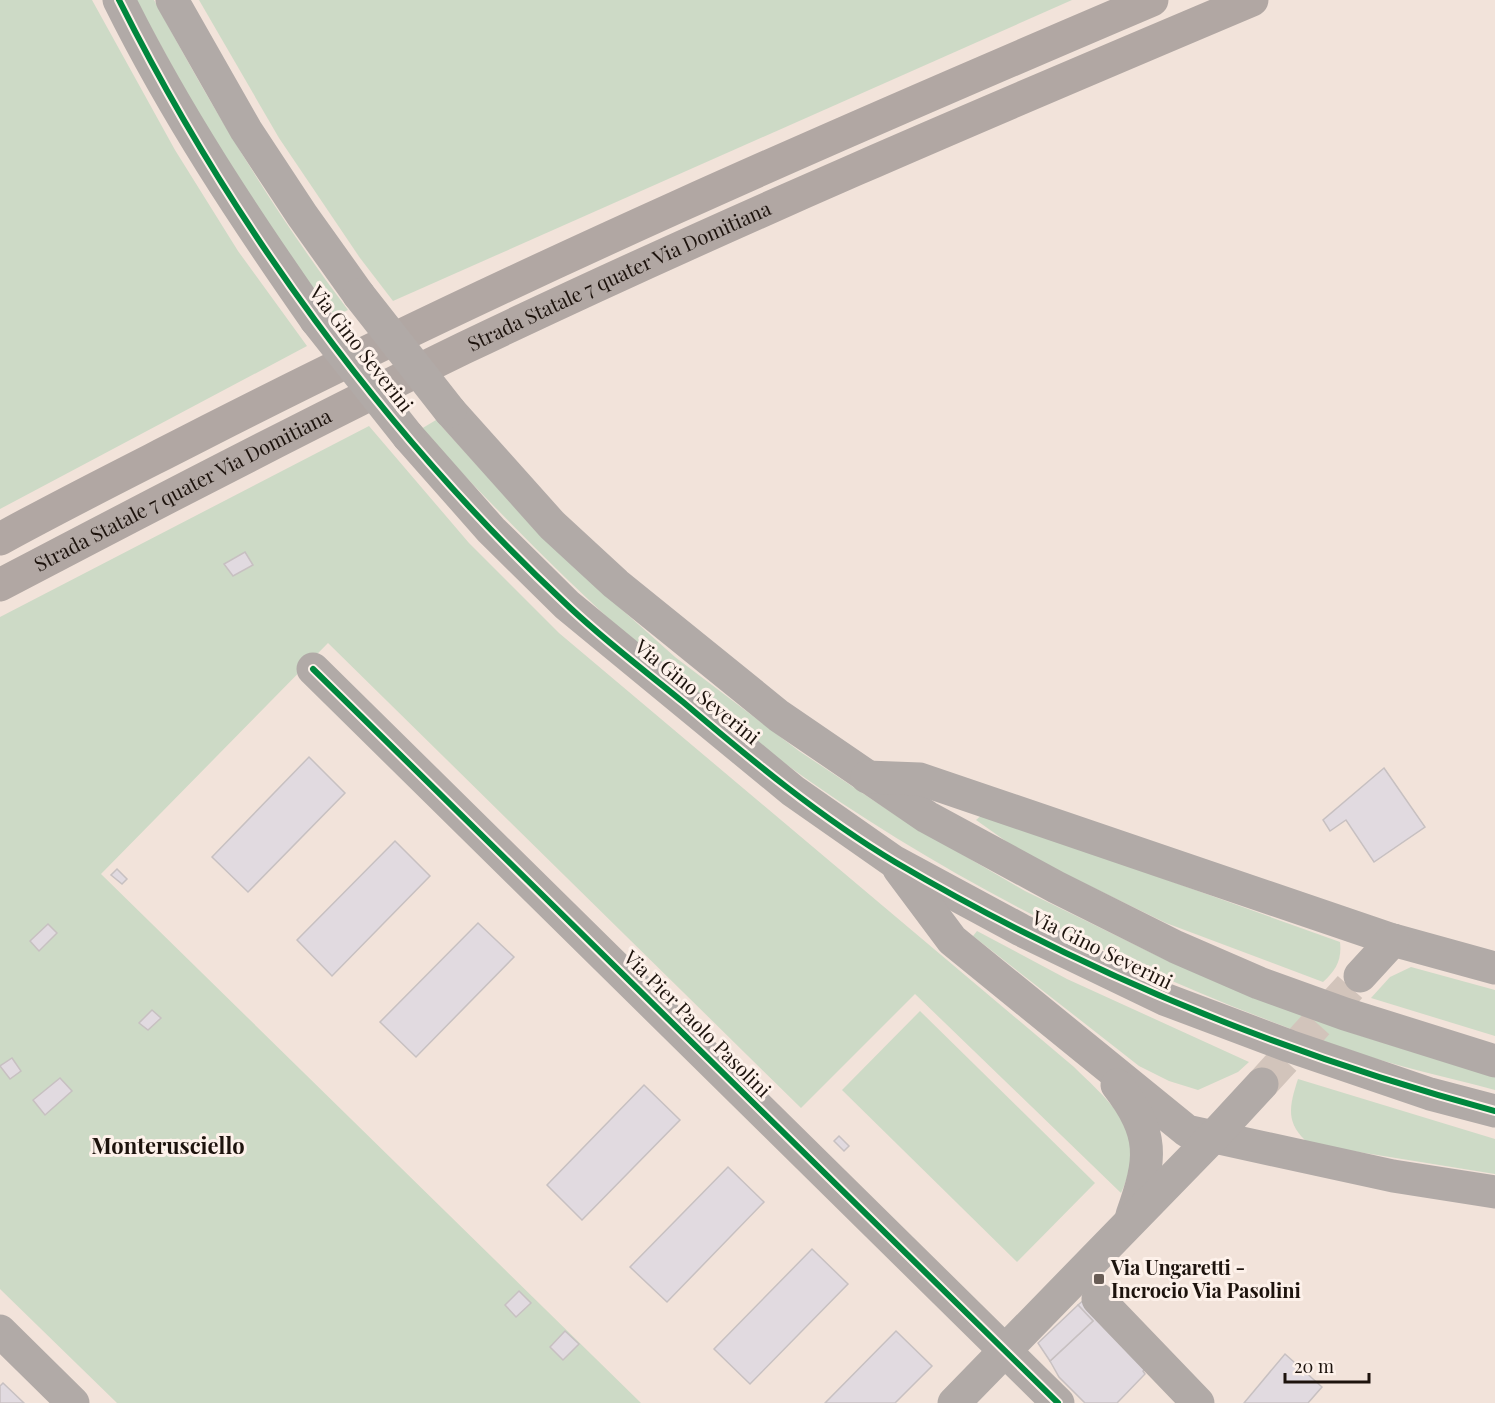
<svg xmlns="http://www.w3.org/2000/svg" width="1495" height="1403" font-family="'Playfair Display',serif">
	<rect width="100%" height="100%" fill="#f2e3da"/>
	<g fill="#cddac6">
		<path d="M0,0H92L175,150L238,251L307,346L0,509Z"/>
		<path d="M136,0H154C212,108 274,212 348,310L335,316L292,260L202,121Z"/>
		<path d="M199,0H1072L393,301L360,258L279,138Z"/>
		<path d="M436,420L523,516L592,583L675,657L799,751L900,818L1025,891L1162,958L1355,1034L1495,1077V1090C1448,1077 1398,1067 1352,1051C1151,981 953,886 780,760C648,664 532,549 421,429Z"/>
		<path d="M369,426L469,543L559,633L1074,1067C1114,1106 1149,1133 1121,1193L915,994L801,1108L328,643L101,874L641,1403H117L0,1289V617Z"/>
		<path d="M983,814L1340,942C1342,960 1336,970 1323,982L1166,923L1024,854L976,820Z"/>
		<path d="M977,931L1067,979L1249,1062L1238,1072L1198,1090L1169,1081L1139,1066L973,936Z"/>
		<path d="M1411,967L1495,990V1036L1371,998L1390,977Z"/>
		<path d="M920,1011L1095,1183L1017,1262L842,1090Z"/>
		<path d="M1298,1079L1495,1139V1174L1309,1144C1285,1123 1289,1107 1298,1079Z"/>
	</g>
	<g fill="#e1dae0" stroke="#c7c0c1" stroke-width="1.5">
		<path d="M245,552L253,565L233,576L224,564Z"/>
		<path d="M309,757L345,793L248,892L212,857Z"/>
		<path d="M1384,768L1425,827L1374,862L1346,820L1330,831L1323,820Z"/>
		<path d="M395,841L430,876L332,976L297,940Z"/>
		<path d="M117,869L127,879L122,884L111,875Z"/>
		<path d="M478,923L514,957L416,1057L380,1022Z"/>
		<path d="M48,924L57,933L39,951L30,941Z"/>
		<path d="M152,1010L161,1018L148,1030L139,1023Z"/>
		<path d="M12,1058L21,1071L10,1079L0,1066Z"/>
		<path d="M60,1078L72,1091L45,1115L33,1100Z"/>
		<path d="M644,1085L680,1120L582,1220L547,1185Z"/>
		<path d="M839,1136L849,1146L844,1151L834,1141Z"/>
		<path d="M728,1167L764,1202L667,1302L630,1267Z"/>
		<path d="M812,1249L848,1284L750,1384L714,1349Z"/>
		<path d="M519,1291L531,1303L516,1317L505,1305Z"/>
		<path d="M1086,1298L1149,1365L1143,1371L1145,1374L1117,1403H1085L1059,1377L1050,1361L1093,1321L1078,1305Z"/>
		<path d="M1078,1305L1093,1321L1050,1361L1038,1343Z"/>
		<path d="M565,1331L579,1344L563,1360L550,1347Z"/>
		<path d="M896,1331L932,1366L895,1403H825Z"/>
		<path d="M1285,1354L1322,1387L1308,1403H1244Z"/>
		<path d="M3,1383L24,1403H0V1386Z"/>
	</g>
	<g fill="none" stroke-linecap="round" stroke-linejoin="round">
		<path stroke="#d2c4bb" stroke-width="33" stroke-dasharray="33 16" stroke-linecap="butt" d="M1262,1084L1360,976"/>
		<g stroke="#b1aaa7" stroke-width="33">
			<path d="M119,0C175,113 244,217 316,320"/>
			<path d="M172,0L246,130L302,215L359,295"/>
			<path d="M450,411L552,525L616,584L779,716L927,817L1056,887L1176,947L1259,983L1345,1014L1495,1061"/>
			<path d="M408,436L491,530L567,605L793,791L893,861L1021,930L1164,999L1289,1046L1430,1094L1495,1111"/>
			<path d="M313,669L1058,1403"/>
			<path d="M867,777L920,779L1393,940L1495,968"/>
			<path d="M899,869L952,940L1187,1131L1393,1176L1495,1192"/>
			<path d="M1360,976L1393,940"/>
			<path d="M1117,1085C1155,1134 1152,1159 1132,1215"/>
			<path d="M1098,1299L1198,1403"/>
			<path d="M0,1331L73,1403"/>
			<path d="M954,1403L1213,1137L1262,1084"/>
		</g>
		<g stroke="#b1a7a3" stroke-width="33">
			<path d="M0,539C69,501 140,466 210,430C518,273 835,135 1152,0"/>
			<path id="s1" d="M0,585C154,504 308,424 464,348C723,224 987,112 1252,0"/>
		</g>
		<g stroke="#b1aaa7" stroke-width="33">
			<path d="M359,295L450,411"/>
			<path d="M316,320L408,436"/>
		</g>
		<defs>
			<g id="cycleway">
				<path d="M119,0C230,222 383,432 564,602C601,638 643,669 683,702C750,759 820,817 895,862C1082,972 1286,1055 1495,1111"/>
				<path d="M313,669L1058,1403"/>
			</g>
		</defs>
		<use href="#cycleway" stroke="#fdf1ea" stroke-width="10"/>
		<use href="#cycleway" stroke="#00873e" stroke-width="6"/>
	</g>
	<rect fill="#685c55" stroke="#fdf1ea" stroke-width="2" x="1093" y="1273" width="12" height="12" rx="3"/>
	<g text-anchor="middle" stroke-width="6" stroke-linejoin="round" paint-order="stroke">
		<g font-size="20" fill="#1d130d" stroke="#fdf1ea">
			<text dy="7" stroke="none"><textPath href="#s1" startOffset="692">Strada Statale 7 quater Via Domitiana</textPath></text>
			<text transform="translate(361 349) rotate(52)" y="7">Via Gino Severini</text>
			<text dy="7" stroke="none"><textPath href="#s1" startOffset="206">Strada Statale 7 quater Via Domitiana</textPath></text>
			<text transform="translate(697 692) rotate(39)" y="7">Via Gino Severini</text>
			<text transform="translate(1102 950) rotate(26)" y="7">Via Gino Severini</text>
			<text transform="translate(697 1024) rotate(45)" y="7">Via Pier Paolo Pasolini</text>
		</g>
		<g font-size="20" font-weight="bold" fill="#1d130d" stroke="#fdf1ea" text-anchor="start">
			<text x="1111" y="1275">Via Ungaretti -<tspan x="1111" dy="23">Incrocio Via Pasolini</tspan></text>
		</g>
		<g font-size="22" font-weight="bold" fill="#1d130d" stroke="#fdf1ea">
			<text x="168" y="1154">Monterusciello</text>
		</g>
	</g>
	<path d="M1285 1373v9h84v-9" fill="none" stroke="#1d130d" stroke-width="3"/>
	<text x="1294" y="1373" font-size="18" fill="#1d130d" stroke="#fdf1ea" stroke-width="4.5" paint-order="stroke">20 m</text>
</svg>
